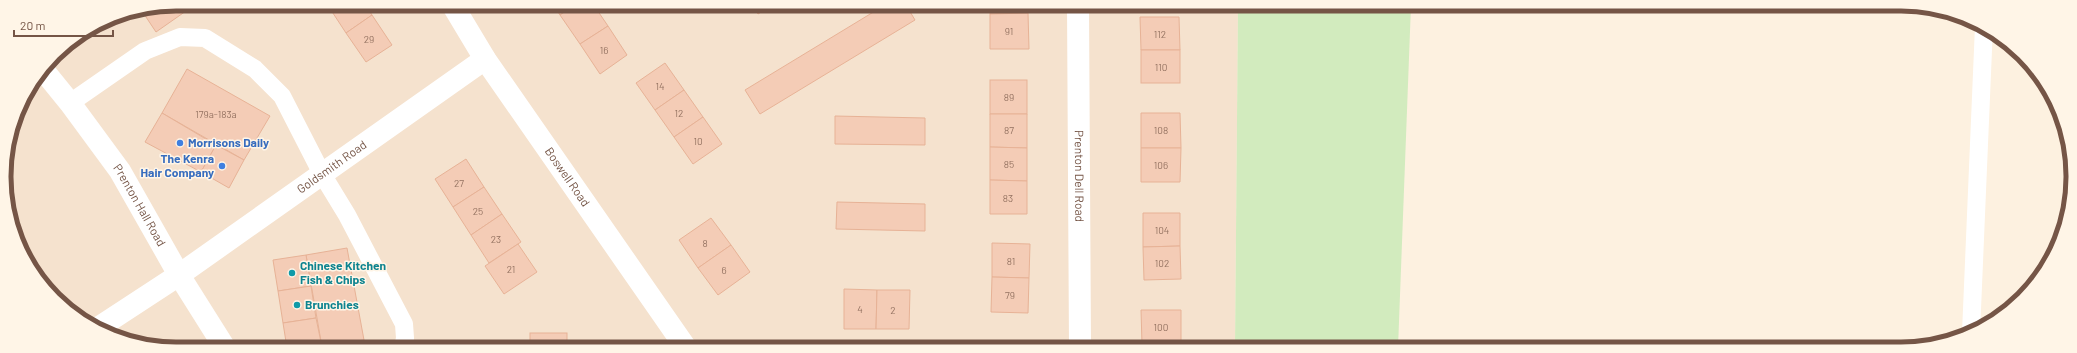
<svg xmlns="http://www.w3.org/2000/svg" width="2077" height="353" font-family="Barlow,sans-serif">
	<rect width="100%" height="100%" fill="#fdf1e0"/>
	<path fill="#f5e2ce" d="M177,4L1238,5L1235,348H154L90,326L47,290L13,232L4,165L17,110L55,54L111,17Z"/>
	<path fill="#d2ebbe" d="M1238,5H1411L1398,348H1235Z"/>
	<g fill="#f4ccb6" stroke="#e7b296">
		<path d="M176,4H196L156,32L142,11Z"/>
		<path d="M327,4H365L372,15L346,33Z"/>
		<path d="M553,4H576L560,15Z"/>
		<path d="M576,4H593L608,26L580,44L560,15Z"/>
		<path d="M752,4H774L758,14Z"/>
		<path d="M885,5H906L915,20L760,114L745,90Z"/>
		<path d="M990,5H1028V13L990,14Z"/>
		<path d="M1028,13L1029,49H990V14Z"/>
		<path d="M372,15L392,45L366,62L346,33Z"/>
		<path d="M115,16L91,32L90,31L111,17Z"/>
		<path d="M1140,17H1179L1180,50H1141Z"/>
		<path d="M608,26L627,55L600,74L580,44Z"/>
		<rect x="1141" y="50" width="39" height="33"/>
		<path d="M665,63L684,90L655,110L636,83Z"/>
		<path d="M187,69L270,116L244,160L162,113Z"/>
		<rect x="990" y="80" width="37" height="34"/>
		<path d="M684,90L703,117L674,137L655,110Z"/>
		<path d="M162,113L216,145L201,172L145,142Z"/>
		<path d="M1141,113H1180L1181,148H1141Z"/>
		<path d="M990,114H1027V148L990,147Z"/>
		<path d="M835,116L925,118V145L835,144Z"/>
		<path d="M703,117L722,144L693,164L674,137Z"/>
		<path d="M216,145L244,160L229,188L201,172Z"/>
		<path d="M990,147L1027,148V181L990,180Z"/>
		<path d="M1141,148H1181L1180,182H1141Z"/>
		<path d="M466,159L484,187L453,207L435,179Z"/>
		<path d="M990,180L1027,181V214H990Z"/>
		<path d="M484,187L502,214L471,235L453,207Z"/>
		<path d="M837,202L925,204V231L836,229Z"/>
		<path d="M1143,213H1180V246L1143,247Z"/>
		<path d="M502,214L521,242L489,263L471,235Z"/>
		<path d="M711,218L731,245L698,268L679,240Z"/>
		<path d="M992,243L1030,244L1029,278L992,277Z"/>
		<path d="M518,244L537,272L504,294L485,266Z"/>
		<path d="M731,245L750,272L718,295L698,268Z"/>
		<path d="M1180,246L1181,279L1144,280L1143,247Z"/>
		<path d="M347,248L364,340L322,347L306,255Z"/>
		<path d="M306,255L311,286L278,291L273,260Z"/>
		<path d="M992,277L1029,278L1028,313L991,312Z"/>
		<path d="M311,286L316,318L283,323L278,291Z"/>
		<path d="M844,289L877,290L876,329H844Z"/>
		<path d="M877,290H910L909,329H876Z"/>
		<path d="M1141,310H1181V344H1142Z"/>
		<path d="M316,318L322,347L287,348L283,323Z"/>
		<rect x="530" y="333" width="37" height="15"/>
		<rect x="1142" y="344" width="39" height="4"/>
	</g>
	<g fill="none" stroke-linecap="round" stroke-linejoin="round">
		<g stroke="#fff" stroke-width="18">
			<path d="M70,103L145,51L180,37L205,38L255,69L282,96L322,174L347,215L404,324L405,338L403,348"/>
			<path d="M1971,333L1984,26"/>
		</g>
		<g stroke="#fff" stroke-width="22">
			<path id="s1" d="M452,4L485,59L686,348"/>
			<path id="s2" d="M1078,5L1080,348"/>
			<path id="s3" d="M98,328L179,275L485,59"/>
		</g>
		<path stroke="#fff" stroke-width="22" id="s4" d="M44,71L70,103L120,171L179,275L225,348"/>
	</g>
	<g fill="#3f7fe0" stroke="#fff5e7" stroke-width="1.5">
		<circle cx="180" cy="143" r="4"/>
		<circle cx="222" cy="166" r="4"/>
	</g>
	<g fill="#0f9aa8" stroke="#fff5e7" stroke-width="1.5">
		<circle cx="292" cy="273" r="4"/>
		<circle cx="297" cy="305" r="4"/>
	</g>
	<g text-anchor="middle" stroke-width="3" stroke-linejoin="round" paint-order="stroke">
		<g font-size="10" fill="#957362">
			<text x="1009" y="35">91</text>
			<text x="1160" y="38">112</text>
			<text x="369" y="43">29</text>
			<text x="604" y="54">16</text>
			<text x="1161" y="71">110</text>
			<text x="660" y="90">14</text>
			<text x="1009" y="101">89</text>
			<text x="679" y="117">12</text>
			<text x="216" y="118">179a-183a</text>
			<text x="1009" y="134">87</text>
			<text x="1161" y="134">108</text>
			<text x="698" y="145">10</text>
			<text x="1009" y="168">85</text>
			<text x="1161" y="169">106</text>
			<text x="459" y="187">27</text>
			<text x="1008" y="202">83</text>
			<text x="478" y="215">25</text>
			<text x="1162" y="234">104</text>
			<text x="496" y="243">23</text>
			<text x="705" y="247">8</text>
			<text x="1011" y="265">81</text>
			<text x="1162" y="267">102</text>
			<text x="511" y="273">21</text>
			<text x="724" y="274">6</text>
			<text x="1010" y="299">79</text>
			<text x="860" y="313">4</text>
			<text x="893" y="314">2</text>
			<text x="1161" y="331">100</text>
		</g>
		<g font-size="12" font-weight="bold" fill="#366cbe" stroke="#fff5e7" text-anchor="start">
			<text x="188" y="147">Morrisons Daily</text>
			<text x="214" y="163" text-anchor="end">The Kenra<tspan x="214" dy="14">Hair Company</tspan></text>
		</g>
		<g font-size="12" fill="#755546" stroke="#fff5e7">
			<text dy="4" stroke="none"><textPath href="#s3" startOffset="284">Goldsmith Road</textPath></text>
			<text dy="4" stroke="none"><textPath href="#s2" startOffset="171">Prenton Dell Road</textPath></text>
			<text dy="4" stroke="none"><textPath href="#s1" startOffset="208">Boswell Road</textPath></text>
			<text dy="4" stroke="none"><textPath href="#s4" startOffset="165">Prenton Hall Road</textPath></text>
		</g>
		<g font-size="12" font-weight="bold" fill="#0d838f" stroke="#fff5e7" text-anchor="start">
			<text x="300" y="270">Chinese Kitchen<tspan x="300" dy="14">Fish &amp; Chips</tspan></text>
			<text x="305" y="309">Brunchies</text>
		</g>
	</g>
	<path d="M0 0H2077V353H0ZM176 11H1901A165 165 0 0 1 2066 176V177A165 165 0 0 1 1901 342H176A165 165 0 0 1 11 177V176A165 165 0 0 1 176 11Z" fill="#fff5e7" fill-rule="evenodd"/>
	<path fill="none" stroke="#755546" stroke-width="5" d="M176 11H1901A165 165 0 0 1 2066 176V177A165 165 0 0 1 1901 342H176A165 165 0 0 1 11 177V176A165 165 0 0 1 176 11Z"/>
	<path d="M14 30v6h99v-6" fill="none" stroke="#755546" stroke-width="2"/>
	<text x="20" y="30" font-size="12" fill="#755546" stroke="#fff5e7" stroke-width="3" paint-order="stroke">20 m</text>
</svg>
